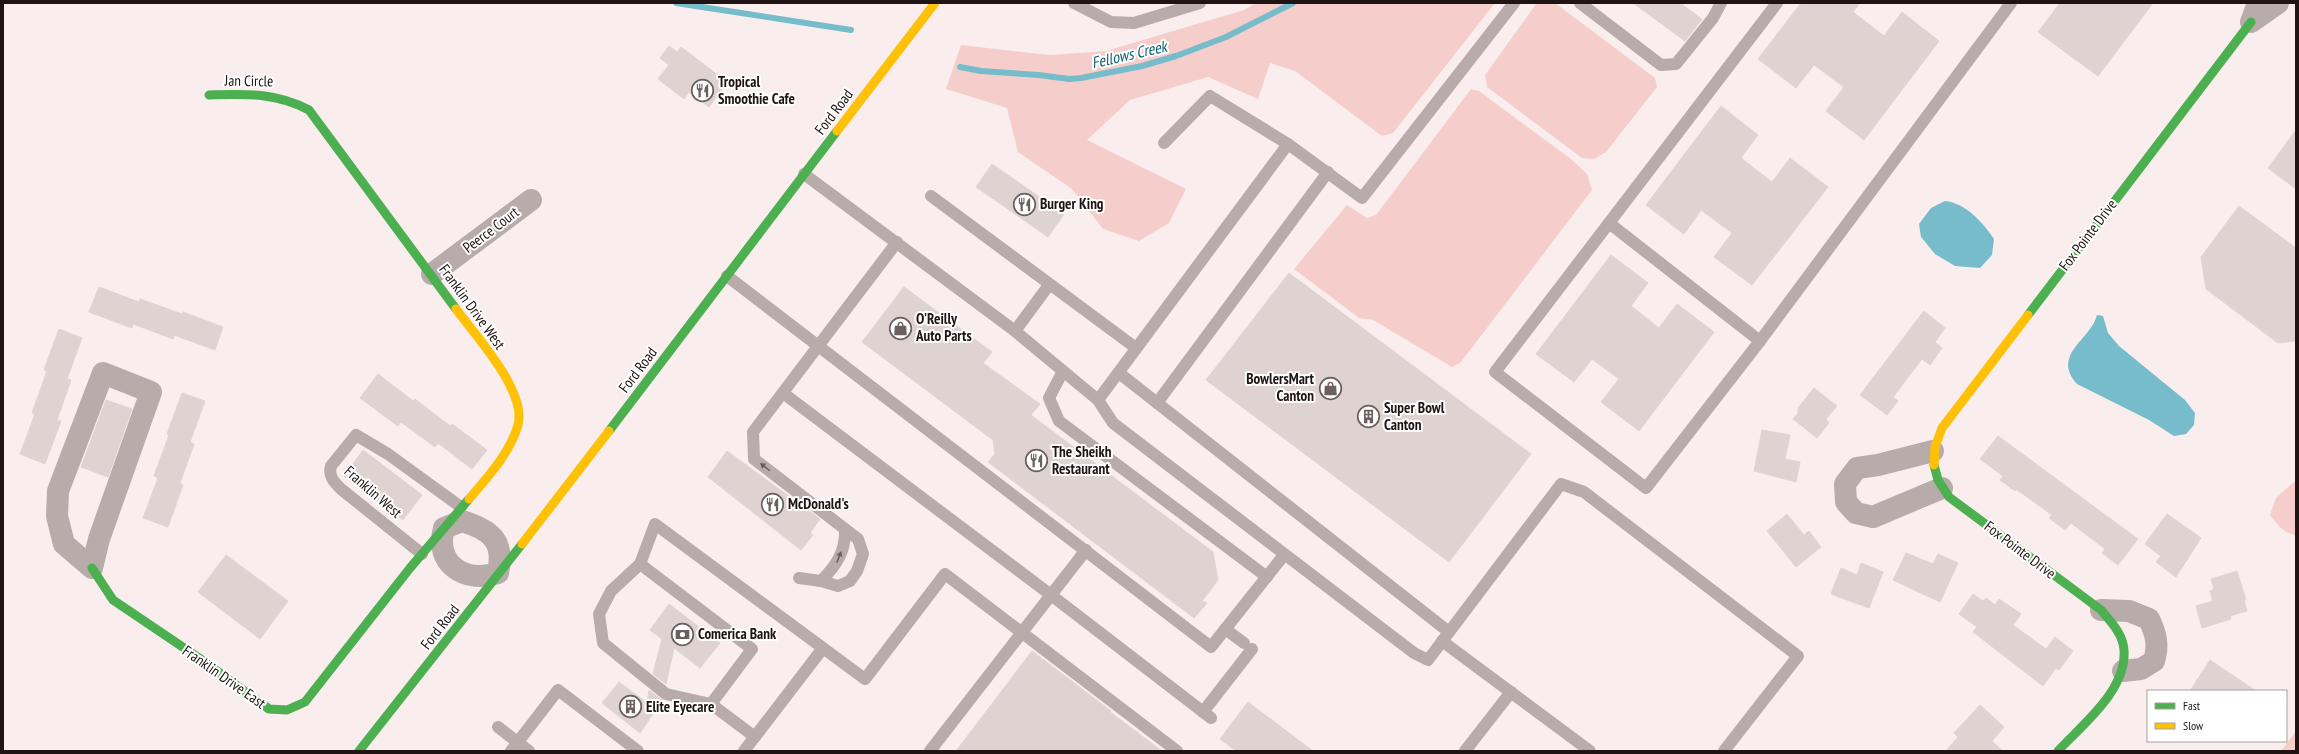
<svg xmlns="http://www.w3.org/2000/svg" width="2299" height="754" font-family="'PT Sans Narrow',sans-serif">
	<rect width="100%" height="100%" fill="#f9eeed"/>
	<g fill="#f5cecb">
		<path d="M1256,3H1495L1393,133L1382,136L1295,71L1270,63L1258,99L1208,77L1130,100L1087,140L1186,189L1169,223L1139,241L1103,229L1072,189L1018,152L1007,108L946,89L961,45L1050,55L1106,51L1244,10Z"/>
		<path d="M1555,3L1655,78L1657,87L1606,152L1594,159L1582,158L1487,87L1485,75L1536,4Z"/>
		<path d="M1471,89L1479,91L1571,159L1587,174L1592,190L1461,362L1452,367L1373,320L1359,318L1294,269L1347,205L1367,218L1376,215Z"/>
		<path d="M2294,482H2296V535C2285,535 2276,523 2270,515L2276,498Z"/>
		<path d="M2296,731V751H2281Z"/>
	</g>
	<g fill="#77bcca">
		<path d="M1945,201C1966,203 1983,223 1994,239L1992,255L1980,268L1955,266L1935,254L1921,237L1919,224L1931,208Z"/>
		<path d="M2097,315L2103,316L2108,333L2119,346L2185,400L2195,413L2194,425L2186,434L2174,436L2149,420L2077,384C2051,354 2091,340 2097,315Z"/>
	</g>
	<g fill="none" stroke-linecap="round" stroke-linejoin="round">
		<g stroke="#77bcca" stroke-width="6">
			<path d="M676,3L851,30"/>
			<path d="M960,67L981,71L1039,75L1069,79L1081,78L1142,66L1176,56L1226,37L1293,3"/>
		</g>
	</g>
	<g fill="#dfd3d2" stroke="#e0d4d3">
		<path d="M1633,3H1680L1702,19L1685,41Z"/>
		<path d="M1801,3H1860L1853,12L1884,36L1902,12L1939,41L1864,140L1826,111L1844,87L1814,65L1796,88L1758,59Z"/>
		<path d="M2060,3H2153L2098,76L2038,32Z"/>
		<path d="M669,46L677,52L681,47L727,82L709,107L689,92L684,99L658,79L669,65L660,58Z"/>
		<path d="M1721,106L1758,135L1741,158L1772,182L1790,158L1828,187L1752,285L1714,257L1732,233L1701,210L1684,234L1646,205Z"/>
		<path d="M2296,130V189L2268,168Z"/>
		<path d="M992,164L1064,214L1048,237L976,187Z"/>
		<path d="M2239,206L2296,248V341L2278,343L2206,289L2201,257Z"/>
		<path d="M1611,255L1648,283L1631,306L1659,328L1677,304L1714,332L1639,431L1601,402L1619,379L1592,359L1574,382L1536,354Z"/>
		<path d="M1289,273L1531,454L1449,562L1206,380Z"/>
		<path d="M99,287L139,302L140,299L182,314L183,312L223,327L215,350L174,335L173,339L133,324L132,328L89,312Z"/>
		<path d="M904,287L992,352L983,363L1040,404L1031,415L1213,552L1218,580L1202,601L1207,603L1194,618L988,462L995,454L993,440L862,342Z"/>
		<path d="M1924,311L1945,328L1935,342L1942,348L1930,365L1922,359L1893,397L1898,401L1887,415L1860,395Z"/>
		<path d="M59,329L82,338L67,379L71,380L57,420L61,421L45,464L20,454L35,414L32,413L47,371L44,370Z"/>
		<path d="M378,374L413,401L415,399L450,426L452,424L487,450L472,469L438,443L435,447L401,422L398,426L360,398Z"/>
		<path d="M1814,388L1837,406L1826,419L1829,423L1817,438L1793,419L1798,413V408Z"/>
		<path d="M182,393L205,401L190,442L194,444L180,483L183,485L168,527L143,518L158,478L154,476L169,435L167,434Z"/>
		<path d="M106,400L132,409L108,477L81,467Z"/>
		<path d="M1762,430L1790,435L1785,459L1800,462L1796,482L1754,471Z"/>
		<path d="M1998,436L2138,539L2118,565L2102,553L2105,549L2071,523L2065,530L2049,518L2052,515L2016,489L2015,491L2000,480L2003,476L1980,459Z"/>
		<path d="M363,450L422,495L403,520L344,476Z"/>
		<path d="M727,451L820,519L810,533L813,535L801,550L708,477Z"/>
		<path d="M1787,514L1804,535L1809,531L1821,547L1796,567L1767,531Z"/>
		<path d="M2167,514L2201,538L2176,577L2156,562L2161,556L2145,544Z"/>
		<path d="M1906,553L1933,564L1938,554L1958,563L1940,602L1893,580Z"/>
		<path d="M226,555L288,601L260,639L198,592Z"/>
		<path d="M1861,563L1883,572L1869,608L1831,594L1841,568L1857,575Z"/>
		<path d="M2237,571L2246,600H2244L2247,611L2230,616L2231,619L2202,628L2196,606L2213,601L2210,591L2214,589L2211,579Z"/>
		<path d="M1973,594L1983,601L1986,598L1995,605L1999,599L2021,614L2013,625L2046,649L2055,637L2073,651L2059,670L2056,668L2043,686L1973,632L1977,627L1959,614Z"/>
		<path d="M669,604L720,643L700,668L674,648L666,684L653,674L662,639L650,630Z"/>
		<path d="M1032,651L1111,711L1110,712L1162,751H956Z"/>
		<path d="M2210,660L2256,691H2190Z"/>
		<path d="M619,682L647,703L649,690L662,700L640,733L602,703Z"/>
		<path d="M1248,702L1313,751H1236L1220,739Z"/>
		<path d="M1980,705L2004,727L1992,741L2003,751H1946L1958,737L1954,733Z"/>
	</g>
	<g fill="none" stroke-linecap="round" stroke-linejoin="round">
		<g stroke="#b8acab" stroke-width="12">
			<path d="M1074,3L1111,22L1134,23L1200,3"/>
			<path d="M1580,3L1661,65L1676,64L1713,18L1721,3"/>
			<path d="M1777,3L1609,223L1760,341L2011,3"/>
			<path d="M1164,143L1210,96L1288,144"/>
			<path d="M804,174L1015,331L1098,400L1113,423L1414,653L1428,660L1561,484L1584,492L1798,656L1724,751"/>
			<path d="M931,196L1136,348"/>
			<path d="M1609,223L1495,372L1646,488L1760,341"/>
			<path d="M727,276L1211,647L1284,555"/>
			<path d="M1015,331L1049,285"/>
			<path d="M1063,371L1049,398L1059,421L1267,577"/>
			<path d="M1119,373L1449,632"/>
			<path d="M783,393L1051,595L1086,550"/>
			<path d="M1098,400L1288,144L1362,198L1514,3"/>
			<path d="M1157,403L1328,172"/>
			<path d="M422,554L341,489C334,482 328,476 331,466L356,435L388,454L461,507"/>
			<path d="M640,564L752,649L711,704"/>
			<path d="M799,578L821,581C836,566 846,551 845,529L754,459L753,432L897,242"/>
			<path d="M821,581L838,586L850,581L857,571L863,554L858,539L845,529"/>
			<path d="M1225,629L1244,643"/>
			<path d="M1442,641L1590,751"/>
			<path d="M1203,712L1252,649"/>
			<path d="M498,727L529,751"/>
			<path d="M755,737L711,704L666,694L603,643L599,614L611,591L640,564L655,524L865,679L945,574L1177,751"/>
			<path d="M511,751L558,690L638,751"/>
			<path d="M744,751L823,648"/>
			<path d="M930,751L1051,595L1211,718"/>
			<path d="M1465,751L1511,692"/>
		</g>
		<g stroke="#b8acab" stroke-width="22">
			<path d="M2258,3L2251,22L2278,3"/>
			<path d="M432,274L531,200"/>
			<path d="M103,373L151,392L99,539L92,568L64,544L57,516L58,491Z"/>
			<path d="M1933,451L1878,465L1857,468L1845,484L1846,502L1856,513L1873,517L1942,488"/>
			<path d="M462,521C491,530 505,541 498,573C465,584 434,564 444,528Z"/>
			<path d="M2101,610L2129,611L2149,619C2156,634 2159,645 2154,661L2141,669L2123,671"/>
		</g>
		<g stroke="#4caf50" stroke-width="9">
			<path d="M209,95C245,94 276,92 309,110L456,309"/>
			<path d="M2028,315L2251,22"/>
			<path d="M609,431L837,131"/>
			<path d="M1934,465L1938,480L1949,497L2101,610C2111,622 2123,634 2124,650C2127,690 2083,724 2058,751"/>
			<path d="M92,568L113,600L199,658L269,709L287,710L305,702L410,568L469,499"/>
			<path d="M359,751L522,544"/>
		</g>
		<g stroke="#ffc107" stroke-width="9">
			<path d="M837,131L935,3"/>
			<path d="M456,309C475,335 527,391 518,425C510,453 487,478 469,499"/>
			<path d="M1934,465L1935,447L1942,428L2028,315"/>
			<path d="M522,544L609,431"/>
		</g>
	</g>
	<defs><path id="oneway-solid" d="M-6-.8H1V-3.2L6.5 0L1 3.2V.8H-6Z"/></defs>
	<g fill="#6c605f">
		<use href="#oneway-solid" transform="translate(765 467) rotate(-142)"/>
		<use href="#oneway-solid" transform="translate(839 557) rotate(-69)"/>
	</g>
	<defs>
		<symbol id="restaurant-ring" viewBox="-11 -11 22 22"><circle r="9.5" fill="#fff" stroke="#6b605f" stroke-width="1.5"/><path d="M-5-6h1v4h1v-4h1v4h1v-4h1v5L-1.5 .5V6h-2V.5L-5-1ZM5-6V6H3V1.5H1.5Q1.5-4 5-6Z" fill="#6b605f"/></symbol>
		<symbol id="shop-ring" viewBox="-11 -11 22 22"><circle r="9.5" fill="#fff" stroke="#6b605f" stroke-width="1.5"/><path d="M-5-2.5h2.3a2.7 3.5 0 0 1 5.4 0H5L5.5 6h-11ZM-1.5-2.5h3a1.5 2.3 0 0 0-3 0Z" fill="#6b605f"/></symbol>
		<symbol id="building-ring" viewBox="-11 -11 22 22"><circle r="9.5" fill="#fff" stroke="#6b605f" stroke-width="1.5"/><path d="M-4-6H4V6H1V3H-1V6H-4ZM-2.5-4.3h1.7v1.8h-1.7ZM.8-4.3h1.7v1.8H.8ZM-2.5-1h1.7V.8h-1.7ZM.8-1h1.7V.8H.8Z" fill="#6b605f"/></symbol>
		<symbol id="bank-ring" viewBox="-11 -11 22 22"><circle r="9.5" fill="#fff" stroke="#6b605f" stroke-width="1.5"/><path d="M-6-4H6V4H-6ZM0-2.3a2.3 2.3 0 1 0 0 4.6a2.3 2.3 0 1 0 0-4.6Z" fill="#6b605f"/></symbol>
	</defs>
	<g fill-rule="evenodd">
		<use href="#restaurant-ring" x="690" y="78" width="25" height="25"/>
		<use href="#restaurant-ring" x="1012" y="192" width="25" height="25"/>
		<use href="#shop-ring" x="888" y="316" width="25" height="25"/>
		<use href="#shop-ring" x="1318" y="376" width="25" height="25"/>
		<use href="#building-ring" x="1356" y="404" width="25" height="25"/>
		<use href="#restaurant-ring" x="1024" y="448" width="25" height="25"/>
		<use href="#restaurant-ring" x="760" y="492" width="25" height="25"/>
		<use href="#bank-ring" x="670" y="622" width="25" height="25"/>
		<use href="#building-ring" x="618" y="694" width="25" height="25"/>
	</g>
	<g text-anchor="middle" stroke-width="4" stroke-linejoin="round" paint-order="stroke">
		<g font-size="15" fill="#1f1413" stroke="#fff">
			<text transform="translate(249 81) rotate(1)" y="5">Jan Circle</text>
			<text transform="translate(834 112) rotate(-53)" y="5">Ford Road</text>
			<text transform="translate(491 230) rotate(-37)" y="5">Peerce Court</text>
			<text transform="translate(2088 235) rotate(-53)" y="5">Fox Pointe Drive</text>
			<text transform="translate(472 307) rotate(54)" y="5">Franklin Drive West</text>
			<text transform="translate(638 370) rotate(-53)" y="5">Ford Road</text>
			<text transform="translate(373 492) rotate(41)" y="5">Franklin West</text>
			<text transform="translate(2020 550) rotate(37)" y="5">Fox Pointe Drive</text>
			<text transform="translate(440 627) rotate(-52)" y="5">Ford Road</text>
			<text transform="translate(224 677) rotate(35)" y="5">Franklin Drive East</text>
		</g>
		<g font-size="15" font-weight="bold" fill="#1f1413" stroke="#fff" text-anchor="start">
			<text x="718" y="87">Tropical<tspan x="718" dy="17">Smoothie Cafe</tspan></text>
			<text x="1040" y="209">Burger King</text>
			<text x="916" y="324">O'Reilly<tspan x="916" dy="17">Auto Parts</tspan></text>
			<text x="1314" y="384" text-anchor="end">BowlersMart<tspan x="1314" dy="17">Canton</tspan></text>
			<text x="1384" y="413">Super Bowl<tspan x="1384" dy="17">Canton</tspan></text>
			<text x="1052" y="457">The Sheikh<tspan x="1052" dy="17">Restaurant</tspan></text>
			<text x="788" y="509">McDonald's</text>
			<text x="698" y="639">Comerica Bank</text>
			<text x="646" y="712">Elite Eyecare</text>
		</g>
		<g font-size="16" font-style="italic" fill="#0d6272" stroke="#fff">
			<text transform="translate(1129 54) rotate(-13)" y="6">Fellows Creek</text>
		</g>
	</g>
	<rect width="2299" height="754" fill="none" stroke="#1f1413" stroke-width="8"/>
	<rect x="2147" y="690" width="140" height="52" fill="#ffffff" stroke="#a5a1a1"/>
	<rect x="2155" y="703" width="20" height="6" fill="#4caf50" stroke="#a5a1a1"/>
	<text x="2183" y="710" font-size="12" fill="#1f1413">Fast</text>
	<rect x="2155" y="723" width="20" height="6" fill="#ffc107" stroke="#a5a1a1"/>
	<text x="2183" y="730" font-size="12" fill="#1f1413">Slow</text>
</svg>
